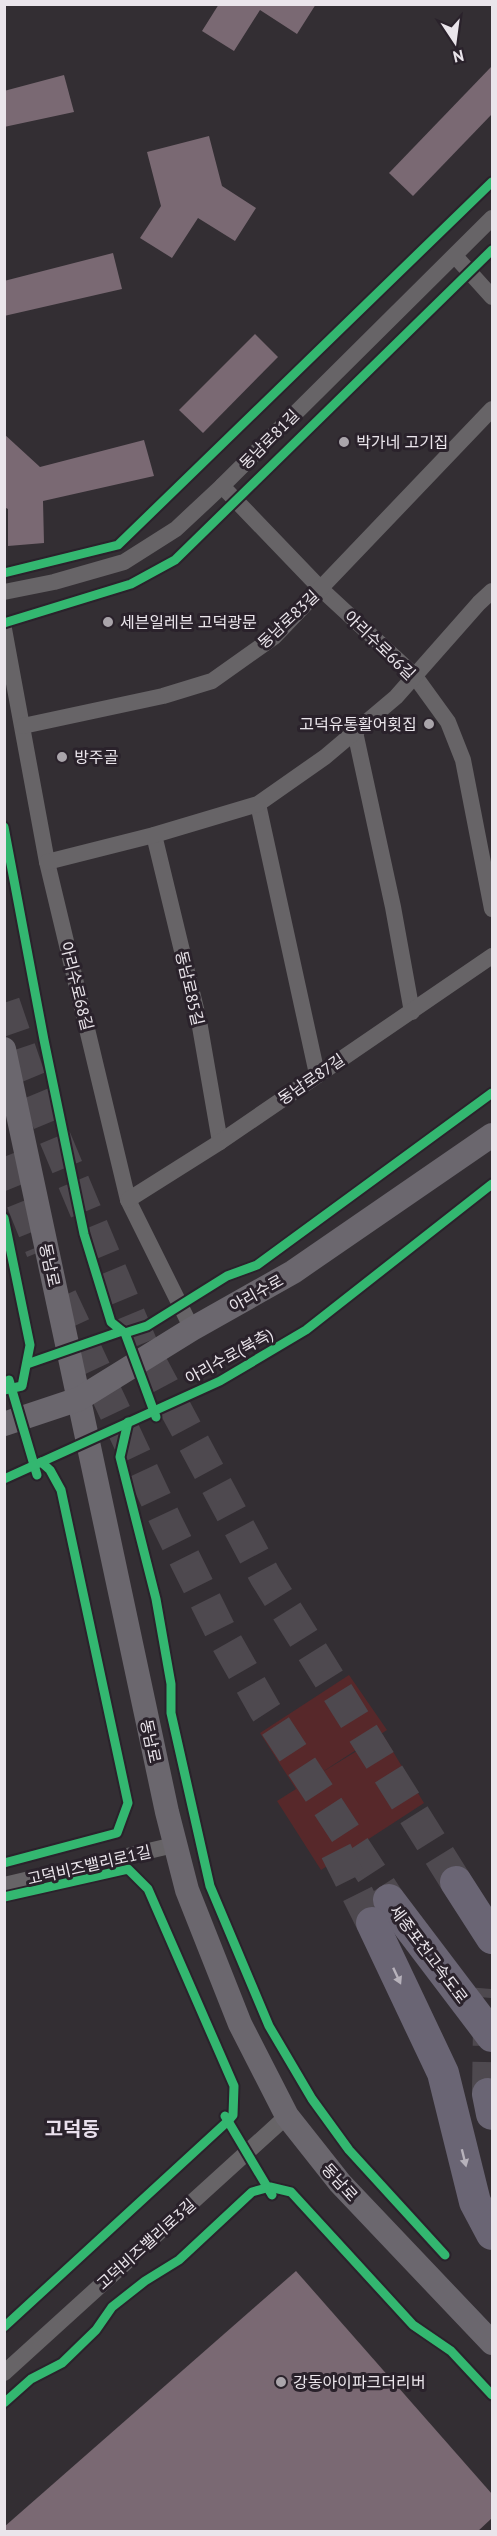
<svg xmlns="http://www.w3.org/2000/svg" width="497" height="2536" font-family="'PT Sans','Noto Sans KR',sans-serif">
	<rect width="100%" height="100%" fill="#332e33"/>
	<path fill="#57282a" d="M349,1675L387,1730L316,1776L383,1735L424,1803L321,1870L277,1801L296,1789L260,1733Z"/>
	<g fill="#7a6973">
		<path d="M219,4H316L297,34L260,10L234,51L202,31Z"/>
		<path d="M492,66V114L413,196L389,173Z"/>
		<path d="M64,75L74,112L4,127V91Z"/>
		<path d="M209,136L222,186L256,208L235,241L198,218L172,258L140,238L161,206L147,152Z"/>
		<path d="M113,253L122,289L4,316V281Z"/>
		<path d="M255,334L278,357L203,433L179,410Z"/>
		<path d="M4,434L40,467L144,440L154,476L43,501L44,543L8,546V509L4,507Z"/>
		<path d="M296,2271L492,2494V2518L477,2532H4V2527Z"/>
	</g>
	<g fill="none" stroke-linecap="round" stroke-linejoin="round">
		<g stroke="#4e494f" stroke-width="32" stroke-dasharray="32 16" stroke-linecap="butt">
			<path d="M4,1003L29,1076L144,1350L265,1576L456,1882"/>
			<path d="M4,1157L42,1251"/>
			<path d="M61,1297L167,1523L223,1636L265,1710L389,1900"/>
			<path d="M336,1851L372,1923"/>
			<path d="M488,2094L489,2024L492,1989"/>
		</g>
		<g stroke="#676467" stroke-width="16">
			<path d="M455,256L492,297"/>
			<path d="M222,486L321,589L414,675L448,722L463,760L492,909"/>
			<path d="M4,592L54,582L124,562L176,529L222,486L492,218"/>
			<path d="M4,629L47,862L128,1200L192,1329"/>
			<path d="M23,726L163,696L212,681L274,637L492,409"/>
			<path d="M355,732L393,907L412,1012"/>
			<path d="M258,804L317,1074"/>
			<path d="M154,835L199,1021L220,1142"/>
			<path d="M47,862L154,835L258,804L325,757L396,697L479,603L492,591"/>
			<path d="M128,1200L220,1142L492,956"/>
			<path d="M4,1885L174,1845"/>
			<path d="M4,2373L287,2116"/>
		</g>
		<g stroke="#6b676e" stroke-width="24">
			<path d="M4,1049L167,1812L187,1890L240,2024L287,2116L340,2183L492,2343"/>
			<path d="M4,1424L79,1399L192,1329L293,1272L492,1135"/>
		</g>
		<g stroke="#6a6574" stroke-width="32">
			<path d="M456,1882L492,1938"/>
			<path d="M389,1900L492,2036"/>
			<path d="M372,1923L443,2073L475,2202L492,2234"/>
			<path d="M488,2094L492,2114"/>
		</g>
		<defs>
			<g id="cycleway">
				<path d="M4,573L118,545L492,182"/>
				<path d="M4,623L131,584L175,560L492,250"/>
				<path d="M4,827L44,1040L84,1234L111,1322L122,1331"/>
				<path d="M4,1218L30,1345L22,1386L4,1390"/>
				<path d="M125,1333L156,1417"/>
				<path d="M27,1364L122,1331L125,1333L147,1326L227,1276L257,1265L492,1093"/>
				<path d="M9,1380L37,1475"/>
				<path d="M128,1422L120,1457L156,1599L171,1684V1713L210,1886L269,2026L312,2099L349,2150L445,2255"/>
				<path d="M4,1479L220,1381L306,1330L492,1184"/>
				<path d="M4,1863L117,1833L128,1803L61,1490L50,1470L41,1462"/>
				<path d="M4,1897L128,1869L148,1889L234,2086L233,2115L228,2121L4,2327"/>
				<path d="M225,2116L272,2195"/>
				<path d="M4,2403L31,2379L62,2363L96,2330L112,2307L145,2281L179,2260L252,2192L270,2187L291,2192L413,2325L451,2351L492,2395"/>
			</g>
		</defs>
		<use href="#cycleway" stroke="#2a222b" stroke-width="13"/>
		<use href="#cycleway" stroke="#33b770" stroke-width="9"/>
	</g>
	<defs><path id="oneway-solid" d="M-6-.8H1V-3.2L6.5 0L1 3.2V.8H-6Z" transform="scale(1.5)"/></defs>
	<g fill="#b7b2bb">
		<use href="#oneway-solid" transform="translate(397 1976) rotate(65)"/>
		<use href="#oneway-solid" transform="translate(464 2158) rotate(76)"/>
	</g>
	<g fill="#aaa5ab" stroke="#2a222b" stroke-width="2">
		<circle cx="344" cy="442" r="6"/>
		<circle cx="108" cy="622" r="6"/>
		<circle cx="429" cy="724" r="6"/>
		<circle cx="62" cy="757" r="6"/>
		<circle cx="281" cy="2382" r="6"/>
	</g>
	<g text-anchor="middle" stroke-width="6" stroke-linejoin="round" paint-order="stroke">
		<g font-size="16" fill="#eae5eb" stroke="#2a222b">
			<text transform="translate(269 439) rotate(-45)" y="6">동남로81길</text>
			<text transform="translate(288 619) rotate(-43)" y="6">동남로83길</text>
			<text transform="translate(380 645) rotate(44)" y="6">아리수로66길</text>
			<text transform="translate(77 986) rotate(76)" y="6">아리수로68길</text>
			<text transform="translate(190 988) rotate(77)" y="6">동남로85길</text>
			<text transform="translate(311 1079) rotate(-34)" y="6">동남로87길</text>
			<text transform="translate(50 1265) rotate(78)" y="6">동남로</text>
			<text transform="translate(256 1293) rotate(-29)" y="6">아리수로</text>
			<text transform="translate(229 1356) rotate(-29)" y="6">아리수로(북측)</text>
			<text transform="translate(151 1741) rotate(78)" y="6">동남로</text>
			<text transform="translate(89 1865) rotate(-13)" y="6">고덕비즈밸리로1길</text>
			<text transform="translate(429 1954) rotate(53)" y="6">세종포천고속도로</text>
			<text transform="translate(340 2182) rotate(48)" y="6">동남로</text>
			<text transform="translate(146 2244) rotate(-42)" y="6">고덕비즈밸리로3길</text>
		</g>
		<g font-size="16" fill="#eae5eb" stroke="#2a222b" text-anchor="start">
			<text x="356" y="448">박가네 고기집</text>
			<text x="120" y="628">세븐일레븐 고덕광문</text>
			<text x="417" y="730" text-anchor="end">고덕유통활어횟집</text>
			<text x="74" y="763">방주골</text>
			<text x="293" y="2388">강동아이파크더리버</text>
		</g>
		<g font-size="20" font-weight="bold" fill="#eae0ed" stroke="#2a222b">
			<text x="72" y="2136">고덕동</text>
		</g>
	</g>
	<rect width="497" height="2536" fill="none" stroke="#eae5eb" stroke-width="12"/>
	<g transform="translate(455 42) rotate(167)" stroke="#2a222b" stroke-width="4.5" paint-order="stroke">
	<path d="M0-4.5L10 22L0 15L-10 22Z" fill="#eae5eb"/>
	<text y="-9" font-size="16" font-weight="bold" text-anchor="middle" fill="#eae5eb">N</text>
	</g>
</svg>
